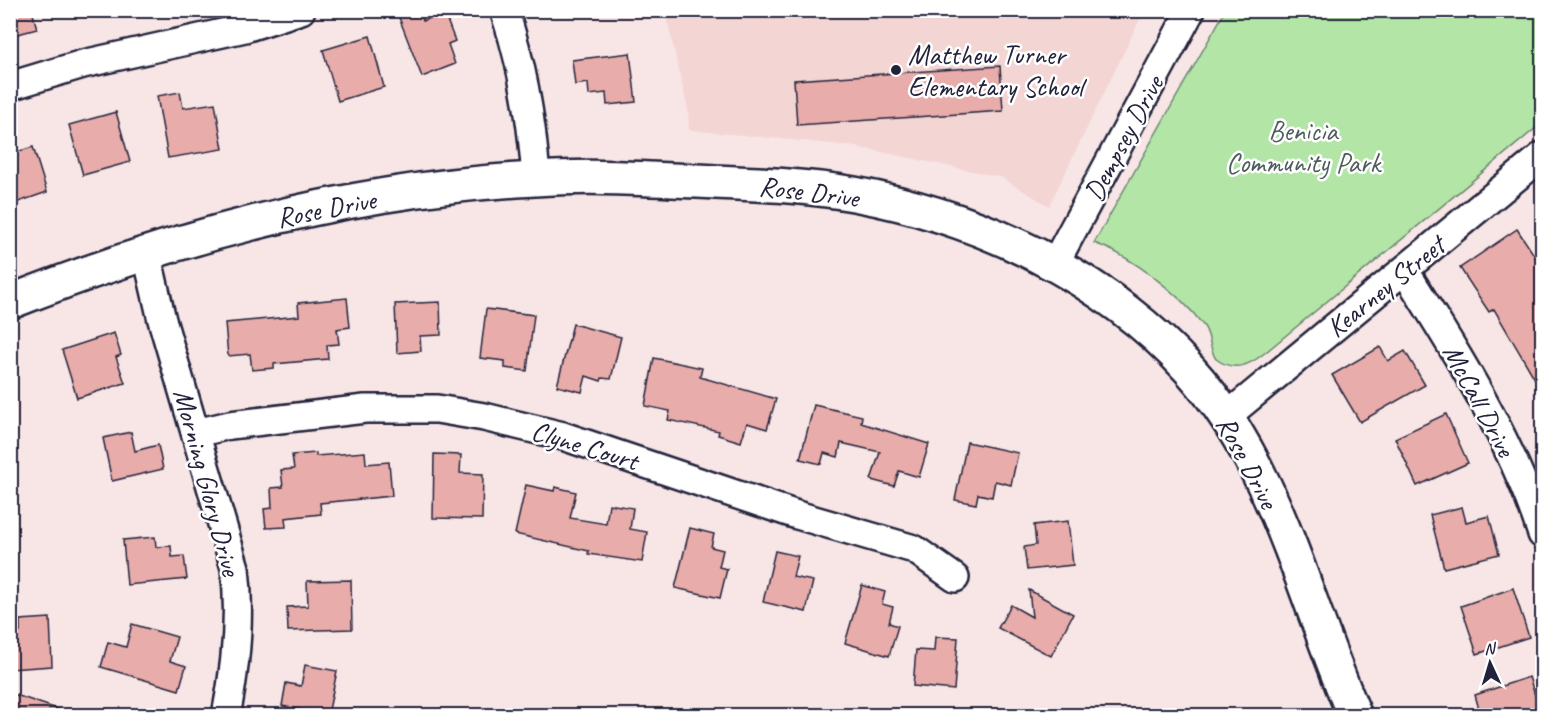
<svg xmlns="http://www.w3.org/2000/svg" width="1553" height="726" font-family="Caveat,sans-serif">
	<rect width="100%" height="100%" fill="#f8e6e6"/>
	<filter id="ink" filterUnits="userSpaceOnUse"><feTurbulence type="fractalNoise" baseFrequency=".0167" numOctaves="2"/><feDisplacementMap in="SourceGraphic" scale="12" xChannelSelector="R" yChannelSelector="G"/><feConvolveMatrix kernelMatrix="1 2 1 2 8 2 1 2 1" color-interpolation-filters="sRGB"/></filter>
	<g filter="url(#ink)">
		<path fill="#f3d5d4" d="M665,11H1144L1049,206L1000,177L852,146L689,130L688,110Z"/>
		<path fill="#b2e5a6" stroke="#6a8470" stroke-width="1.5" d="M1225,11H1542V123L1266,352C1250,365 1235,373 1216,359C1209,349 1211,335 1203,325C1180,294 1130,255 1094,243Z"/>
		<g fill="#e8acaa" stroke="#22223b" stroke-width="1.5">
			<path d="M10,10H32L37,29L14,35Z"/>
			<path d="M409,10H420L423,21L444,12L455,41L448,44L455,64L422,77L398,15Z"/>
			<path d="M370,36L384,87L338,101L323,50Z"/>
			<path d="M630,53L636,102L607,105L606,93L589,95L588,83L575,85L572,60Z"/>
			<path d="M1000,66L1003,111L797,125L794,80Z"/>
			<path d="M180,92L183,108L215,103L223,149L168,158L157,96Z"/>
			<path d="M116,112L130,162L83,175L69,125Z"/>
			<path d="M33,147L47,192L10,205V154Z"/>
			<path d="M1517,229L1542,267V391L1494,309L1489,312L1460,268Z"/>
			<path d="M347,298L350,327L337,329L339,344L327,345L328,359L274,364V368L252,370L250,354L228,356L225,323L299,316L298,303Z"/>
			<path d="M440,302L441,335L420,336L421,351L397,353L395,304Z"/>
			<path d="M486,309L534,315L527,371L505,368V361L480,358Z"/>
			<path d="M573,324L621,337L611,379L602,378L601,381L586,376L582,392L557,386Z"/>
			<path d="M114,333L121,355L116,357L125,383L77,398L62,350Z"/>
			<path d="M1380,347L1388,361L1405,351L1425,385L1360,422L1332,375Z"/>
			<path d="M654,358L702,368L700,377L776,399L767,429L747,423L741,442L718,435L719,431L668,420L670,411L645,406Z"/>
			<path d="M814,405L862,416L861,423L929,444L919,477L899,471L894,486L871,480L880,452L841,443L838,457L824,453L821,464L800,459Z"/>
			<path d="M1446,414L1468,463L1417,486L1395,438Z"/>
			<path d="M131,432L135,451L158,445L163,469L112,481L103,438Z"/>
			<path d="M967,442L1018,453L1011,485L995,481L992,497L978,494L976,504L955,500Z"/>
			<path d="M365,452L366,464L389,462L392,496L320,503L321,514L285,518L286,527L266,528L264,509L272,508L271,488L283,487L281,470L294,469L292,455L316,453V456Z"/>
			<path d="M434,454L461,455L460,473L483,474L482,519L433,518Z"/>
			<path d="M526,485L554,491L555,487L576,492L570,518L606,524L609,504L633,508L630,529L647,532L642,562L588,554L589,551L515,534Z"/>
			<path d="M1462,507L1466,522L1489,516L1499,554L1444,568L1430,515Z"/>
			<path d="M1068,521L1073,565L1027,570L1024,547L1036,545L1034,525Z"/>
			<path d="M690,528L714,534L711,547L723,550L719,567L727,569L720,598L675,588Z"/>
			<path d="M155,537L156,547L171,546L172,557L184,556L187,579L127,585L123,540Z"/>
			<path d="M775,551L798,556L793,577L813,581L806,612L763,602Z"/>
			<path d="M351,580L352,629L288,631L287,607L308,606L307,581Z"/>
			<path d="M862,585L885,592L882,604L893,607L889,623L898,626L889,656L845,643Z"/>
			<path d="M1513,588L1529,637L1477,654L1461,606Z"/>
			<path d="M1029,590L1073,614L1051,656L998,628L1011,605L1032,617Z"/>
			<path d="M50,618L52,666L10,669V633L20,632V620Z"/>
			<path d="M132,624L177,637L170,661L186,666L179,690L101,667L108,642L126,647Z"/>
			<path d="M935,637L958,638L954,690L913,686L916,650L934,651Z"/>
			<path d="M305,665L337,671L328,715L282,706L286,683L301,686Z"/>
			<path d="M1529,677L1542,716H1481L1475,695Z"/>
			<path d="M10,693L66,712V716H10Z"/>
		</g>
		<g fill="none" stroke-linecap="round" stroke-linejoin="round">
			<defs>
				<g id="minor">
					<path d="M504,10C523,65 532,121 536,178"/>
					<path d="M10,86L83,64L245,28L301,10"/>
					<path d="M146,251L162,320L235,568C241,618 236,666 226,716"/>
					<path d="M1054,265L1191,10"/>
					<path d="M1405,271C1458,355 1511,439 1542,534"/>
					<path d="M1227,416L1542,156"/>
					<path d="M196,433L230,425L365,409H437L484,417L563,436L797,515L914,549L955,578"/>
				</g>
				<path id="secondary" d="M10,302C177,236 355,188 535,179C595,175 656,179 715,182C762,184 809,186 854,194C979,217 1104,275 1190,370C1277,466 1304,600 1355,716"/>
			</defs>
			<use href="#minor" stroke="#22223b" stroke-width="32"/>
			<use href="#secondary" stroke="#22223b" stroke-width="38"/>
			<use href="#minor" stroke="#fff" stroke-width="27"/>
			<use href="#secondary" stroke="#fff" stroke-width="33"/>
		</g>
	</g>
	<circle fill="#22223b" stroke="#fff" stroke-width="2" cx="896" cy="70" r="6"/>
	<g text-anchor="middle" stroke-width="5" stroke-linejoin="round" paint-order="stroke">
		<g font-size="28" fill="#22223b" stroke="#fff" text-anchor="start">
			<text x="908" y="64">Matthew Turner<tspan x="908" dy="32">Elementary School</tspan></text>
		</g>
		<g font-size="28" fill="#4d5c5b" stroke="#fff">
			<text x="1303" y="140">Benicia<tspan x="1303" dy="32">Community Park</tspan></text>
		</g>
		<g font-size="28" fill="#22223b" stroke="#fff">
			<text transform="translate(1123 138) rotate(-62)" y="10">Dempsey Drive</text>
			<text transform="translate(809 191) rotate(7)" y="10">Rose Drive</text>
			<text transform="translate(326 208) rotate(-11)" y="10">Rose Drive</text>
			<text transform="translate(1385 286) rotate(-39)" y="10">Kearney Street</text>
			<text transform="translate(1480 400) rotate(62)" y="10">McCall Drive</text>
			<text transform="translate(585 445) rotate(17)" y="10">Clyne Court</text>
			<text transform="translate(1248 462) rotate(62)" y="10">Rose Drive</text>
			<text transform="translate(208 482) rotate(75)" y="10">Morning Glory Drive</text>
		</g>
	</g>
	<rect width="1553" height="726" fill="none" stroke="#fff" stroke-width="36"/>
	<rect x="18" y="18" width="1517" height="690" fill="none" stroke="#22223b" stroke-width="2" filter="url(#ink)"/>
	<g transform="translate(1490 663) rotate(356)" stroke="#ffffff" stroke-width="4.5" paint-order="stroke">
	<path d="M0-4.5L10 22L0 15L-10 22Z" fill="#22223b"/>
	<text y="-9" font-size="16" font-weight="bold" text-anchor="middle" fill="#22223b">N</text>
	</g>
</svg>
